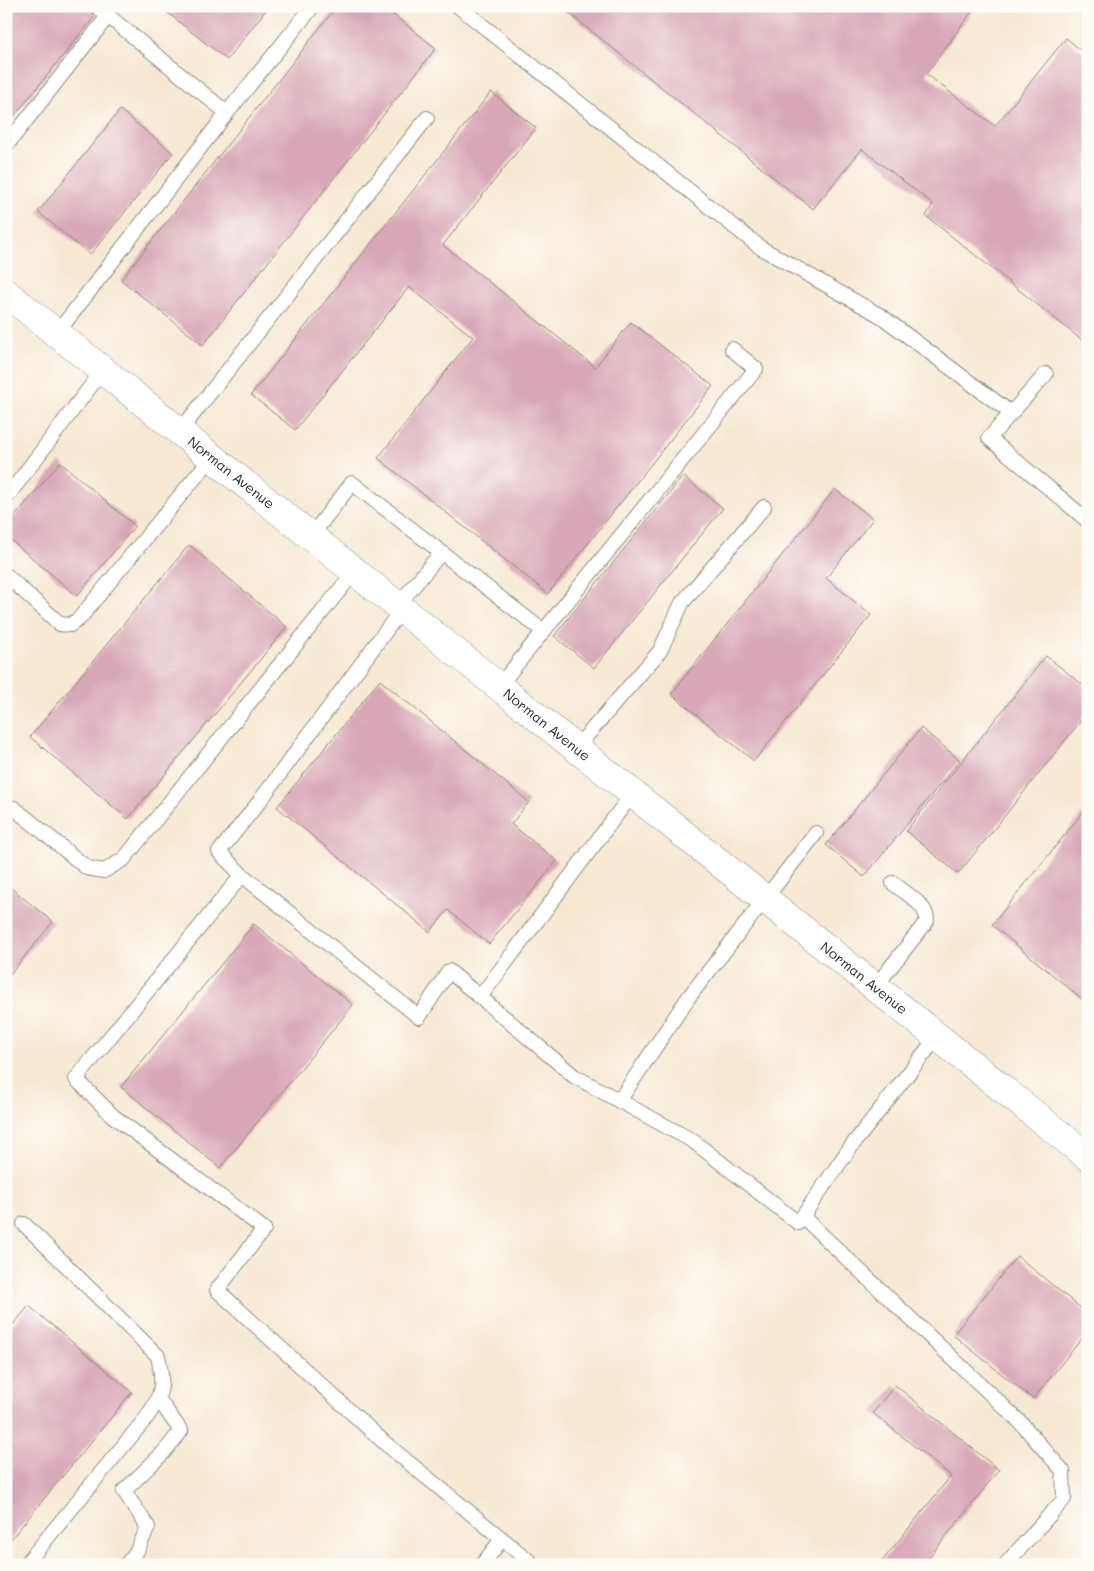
<svg xmlns="http://www.w3.org/2000/svg" width="1094" height="1571" font-family="Mali,sans-serif">
	<rect width="100%" height="100%" fill="#fdfcf7"/>
	<filter id="ink" filterUnits="userSpaceOnUse"><feTurbulence type="fractalNoise" baseFrequency=".02" numOctaves="2"/><feDisplacementMap in="SourceGraphic" scale="10" xChannelSelector="R" yChannelSelector="G"/><feConvolveMatrix kernelMatrix="1 2 1 2 8 2 1 2 1" color-interpolation-filters="sRGB"/></filter>
	<filter id="wash" filterUnits="userSpaceOnUse"><feTurbulence type="fractalNoise" baseFrequency=".0096" numOctaves="4" result="noise"/><feDisplacementMap in="SourceGraphic" scale="20" xChannelSelector="R" yChannelSelector="G"/><feGaussianBlur stdDeviation="1.12" result="paint"/><feColorMatrix in="noise" values="0 0 0 0 0 0 0 0 0 0 0 0 0 0 0 0 0 1.4 0 .05"/><feComposite in="paint" operator="in"/></filter>
	<g filter="url(#wash)">
		<rect width="100%" height="100%" fill="#f7e8d3"/>
		<g id="blocks">
			<g fill="#d9a8b8">
				<path d="M6,6H85L96,15L6,126Z"/>
				<path d="M159,6H269L227,60Z"/>
				<path d="M337,6H382L436,48L203,345L121,280Z"/>
				<path d="M560,6H976L926,74L995,126L1066,38L1088,56V345L926,216L933,204L862,149L813,209Z"/>
				<path d="M491,92L536,128L443,245L595,367L631,322L713,386L548,594L378,458L473,337L409,287L295,430L251,395Z"/>
				<path d="M120,110L173,153L90,255L38,212Z"/>
				<path d="M60,462L135,526L77,596L6,536V527Z"/>
				<path d="M683,476L723,508L594,668L554,636Z"/>
				<path d="M835,489L873,519L826,578L871,615L754,761L671,694Z"/>
				<path d="M189,545L287,627L128,819L30,737Z"/>
				<path d="M1046,656L1088,689V712L958,874L906,831Z"/>
				<path d="M380,680L529,802L511,824L557,861L489,944L448,910L430,932L277,807Z"/>
				<path d="M921,728L960,760L864,877L826,845Z"/>
				<path d="M1088,806V1004L992,925Z"/>
				<path d="M6,884L53,922L6,979Z"/>
				<path d="M254,924L353,1005L220,1168L121,1087Z"/>
				<path d="M1017,1256L1088,1314V1331L1033,1399L953,1335Z"/>
				<path d="M29,1306L132,1392L6,1545V1333Z"/>
				<path d="M895,1385L999,1470L923,1565H879L951,1476L873,1413Z"/>
			</g>
		</g>
	</g>
	<g filter="url(#ink)">
		<use href="#blocks" fill-opacity="0" stroke="#918a7f" stroke-width="1"/>
		<g fill="none" stroke-linecap="round" stroke-linejoin="round">
			<defs>
				<g id="lane">
					<path d="M96,6L227,113L313,6"/>
					<path d="M458,6L761,248L881,316L1011,413"/>
					<path d="M6,146L108,16"/>
					<path d="M57,333L227,113"/>
					<path d="M1046,374L989,438L1088,521"/>
					<path d="M180,431L427,118"/>
					<path d="M6,498L103,370"/>
					<path d="M311,536L352,483L543,631"/>
					<path d="M6,575L60,624L70,625L79,619L212,457"/>
					<path d="M398,605L440,554"/>
					<path d="M402,609L259,802L219,852L242,875L419,1017L449,971L574,1076L693,1141L798,1223L850,1148L937,1037"/>
					<path d="M499,686L756,369L732,349"/>
					<path d="M576,748L660,651L682,603L764,507"/>
					<path d="M14,808L87,868L104,871L124,859L355,571"/>
					<path d="M242,875L76,1079L113,1116L264,1229L217,1290L386,1444L534,1565"/>
					<path d="M875,987L927,921C928,905 905,893 893,883"/>
					<path d="M480,997L633,793"/>
					<path d="M619,1101L688,998L816,833"/>
					<path d="M803,1217L1020,1422L1063,1471L1064,1499L1005,1565"/>
					<path d="M24,1224L158,1356C164,1384 163,1393 147,1417L25,1565"/>
					<path d="M126,1565L137,1551L148,1527L124,1491L163,1453L181,1431L159,1400"/>
					<path d="M482,1565L502,1539"/>
				</g>
				<g id="secondary">
					<path id="s1" d="M6,293L1088,1157"/>
				</g>
			</defs>
			<use href="#lane" stroke="#918a7f" stroke-width="16"/>
			<use href="#secondary" stroke="#918a7f" stroke-width="29"/>
			<use href="#lane" stroke="#fff" stroke-width="14"/>
			<use href="#secondary" stroke="#fff" stroke-width="28"/>
		</g>
	</g>
	<g text-anchor="middle" stroke-width="4" stroke-linejoin="round" paint-order="stroke">
		<g font-size="14" fill="#2b2b2b" stroke="#fdfcf7">
			<text dy="5" stroke="none"><textPath href="#s1" startOffset="288">Norman Avenue</textPath></text>
			<text dy="5" stroke="none"><textPath href="#s1" startOffset="692">Norman Avenue</textPath></text>
			<text dy="5" stroke="none"><textPath href="#s1" startOffset="1098">Norman Avenue</textPath></text>
		</g>
	</g>
	<rect width="1094" height="1571" fill="none" stroke="#fdfcf7" stroke-width="25"/>
</svg>
